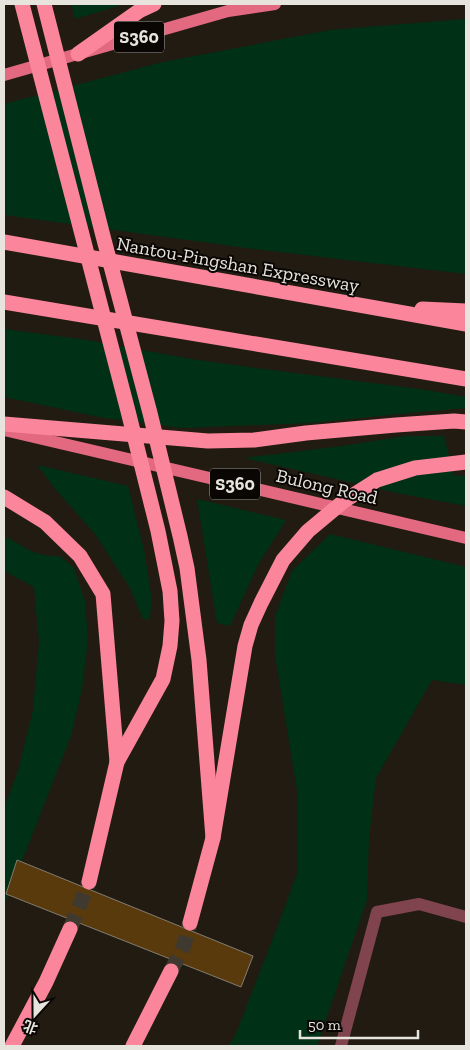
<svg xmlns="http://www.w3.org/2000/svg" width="470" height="1050" font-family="'Zilla Slab','Noto Sans SC',serif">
	<rect width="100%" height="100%" fill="#211b12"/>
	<g fill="#003116">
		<path d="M71,4H125L75,19Z"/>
		<path d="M466,19V274L254,249L4,215V104L163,62L330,30Z"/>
		<path d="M4,329L87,340L191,359L249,367L427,390L466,397V408L410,413L310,423L182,428L104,418L4,397Z"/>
		<path d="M405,436H444L454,475L466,476V506L397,493L244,458L342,446Z"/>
		<path d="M37,465L128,486L144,550L152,600L149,620L143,619L130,588L95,534L57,491Z"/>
		<path d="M197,499L286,520L258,565L230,626L217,623Z"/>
		<path d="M330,534L466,567V685L432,680L376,778L369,838L367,900L317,1046H228L235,1036L280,920L298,871V797L275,655V616L292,571Z"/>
		<path d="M4,536L33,552L48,556H60L74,568L85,601L88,640L82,689L71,736L4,907V808L18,771L33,710L39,642L34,587L4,571Z"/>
	</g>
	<path fill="#593a0d" stroke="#847c72" d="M17,860L253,956L241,987L6,894Z"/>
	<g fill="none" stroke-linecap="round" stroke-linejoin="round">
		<g stroke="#3f3930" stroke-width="15" stroke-dasharray="15 8" stroke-linecap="butt">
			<path d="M70,929L89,882"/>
			<path d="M171,971L184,945L190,923"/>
		</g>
		<path stroke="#7f444e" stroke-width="12" d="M341,1046L377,912L419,904L466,917"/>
		<g stroke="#e36981" stroke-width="12">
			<path d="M4,75L228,11L275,4"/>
			<path d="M4,430L466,538"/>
		</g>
		<g stroke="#fb859a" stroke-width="15">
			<path d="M22,4L128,411L158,531L170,591L172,621L170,646L163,679L117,762L89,882"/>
			<path d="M44,4L103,236L150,413L180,536L187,568L199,660L213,838"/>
			<path d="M78,54L139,11L154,4"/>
			<path d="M4,242L466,324"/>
			<path d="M4,302L466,379"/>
			<path d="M422,309L466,311"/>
			<path d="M4,424L208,441L254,440L306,433L396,425L454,421L466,422"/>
			<path d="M4,497L45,522L80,556L103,594L117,762"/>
			<path d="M190,923L213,838L245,646L251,625L261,603L283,560L308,531L344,501L377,480L415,468L466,462"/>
			<path d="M12,1046L46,982L70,929"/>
			<path d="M133,1046L171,971"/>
		</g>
	</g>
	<g text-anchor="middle" stroke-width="4" stroke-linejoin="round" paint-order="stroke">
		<g fill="#090604" stroke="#a4a19c" stroke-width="1">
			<rect x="114" y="21.5" width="50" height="31" rx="4"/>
			<rect x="210" y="468.5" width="50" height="31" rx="4"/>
		</g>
		<g font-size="18" font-weight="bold" fill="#e7e3dd">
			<text x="139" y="43">S360</text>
			<text x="235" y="490">S360</text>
		</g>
		<g font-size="19" fill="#e7e3dd" stroke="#090604">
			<text transform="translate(238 264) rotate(10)" y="7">Nantou-Pingshan Expressway</text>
			<text transform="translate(327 486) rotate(13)" y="7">Bulong Road</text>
		</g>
	</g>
	<rect width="470" height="1050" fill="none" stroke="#e7e3dd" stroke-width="10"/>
	<g transform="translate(35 1015) rotate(201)" stroke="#090604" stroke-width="4" paint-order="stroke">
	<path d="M0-4L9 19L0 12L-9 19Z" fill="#e7e3dd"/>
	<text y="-8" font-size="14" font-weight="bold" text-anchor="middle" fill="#e7e3dd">北</text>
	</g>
	<path d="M300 1030v8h118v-8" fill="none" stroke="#e7e3dd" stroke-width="2.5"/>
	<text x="308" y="1030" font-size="15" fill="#e7e3dd" stroke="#090604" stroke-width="4" paint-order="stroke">50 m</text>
</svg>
